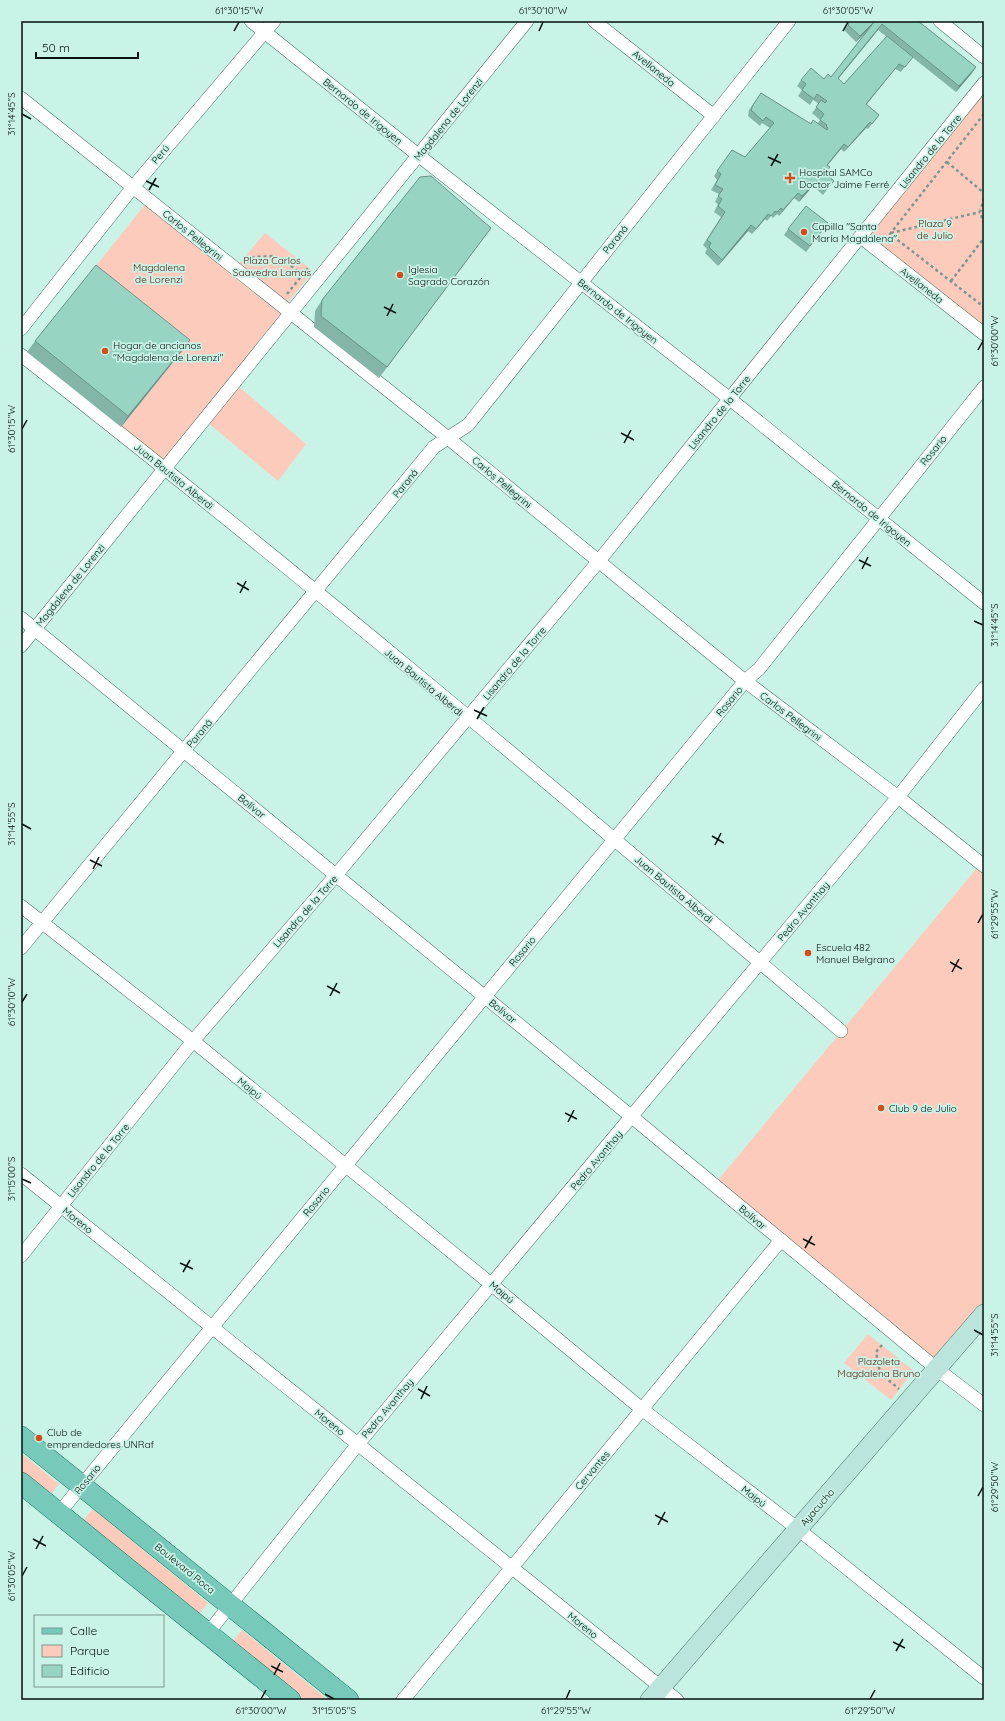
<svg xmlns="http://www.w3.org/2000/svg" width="1005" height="1721" font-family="Quicksand,sans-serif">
	<rect width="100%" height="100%" fill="#caf3e7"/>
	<g fill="#fccbbb">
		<path d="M984,91V329L867,237Z"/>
		<path d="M147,202L285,314L165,462L121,427L182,351L88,276Z"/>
		<path d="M265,233L313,271L286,305L238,265Z"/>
		<path d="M237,385L306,444L278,481L207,422Z"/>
		<path d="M981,863L984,866V1314L937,1369L714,1185Z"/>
		<path d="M868,1334L914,1371L891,1400L844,1363Z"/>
		<path d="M21,1453L59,1484L48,1498L21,1476Z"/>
		<path d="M93,1509L208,1603L197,1617L81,1523Z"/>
		<path d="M242,1630L328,1700H300L231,1644Z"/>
	</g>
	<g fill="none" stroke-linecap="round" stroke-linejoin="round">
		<defs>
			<g id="street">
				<path d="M251,21L418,155L730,399L984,603"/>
				<path d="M594,21L714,116"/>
				<path d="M940,21L984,57"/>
				<path d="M21,98L448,438L745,681L898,797L984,866"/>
				<path d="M861,237L984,334"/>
				<path d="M21,329L133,187L274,21"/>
				<path d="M21,355C300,573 571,802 841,1031"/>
				<path d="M21,618L632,1117L937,1369L984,1405"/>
				<path d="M21,646L527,21"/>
				<path d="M21,906L193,1041L491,1284L643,1410L798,1529L984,1678"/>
				<path d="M21,948L434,447L468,425L789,21"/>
				<path d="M21,1174L677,1700"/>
				<path d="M21,1256L193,1041L336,875L598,562L984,83"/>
				<path d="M59,1513L745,681L759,669L984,387"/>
				<path d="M208,1633L358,1444L898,797L984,688"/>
				<path d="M403,1700L781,1240"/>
			</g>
			<path id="secondary" d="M650,1700L984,1314"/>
			<g id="primary">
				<path d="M21,1437L348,1700"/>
				<path d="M21,1483L290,1700"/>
			</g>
		</defs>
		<use href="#street" stroke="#4f756b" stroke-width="14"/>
		<use href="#secondary" stroke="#4f756b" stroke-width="20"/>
		<use href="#primary" stroke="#147260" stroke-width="22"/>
		<g stroke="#7b9890" stroke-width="2.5" stroke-dasharray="3 3" stroke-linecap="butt">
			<path d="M984,114L890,234L984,307"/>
			<path d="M947,162L984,193"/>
			<path d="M984,198L980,212L984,224"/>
			<path d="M891,233L980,212"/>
			<path d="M248,263L254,257L275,256L290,265L305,277"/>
			<path d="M951,281L984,238"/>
			<path d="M287,294L308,268"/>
			<path d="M882,1345L876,1352L880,1373L899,1389"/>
		</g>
		<use href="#street" stroke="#fff" stroke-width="13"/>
		<use href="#secondary" stroke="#bbe4dc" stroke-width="19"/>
		<use href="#primary" stroke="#77caba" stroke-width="21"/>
	</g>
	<g fill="#83b6a8" fill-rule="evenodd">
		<path d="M850,21H918L976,67L972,73L956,92L912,57L901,72L895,69L866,105L879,115L868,129L866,128L844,152L841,149L828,165L825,174L830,186L823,195L813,186L799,202L794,198L779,216L777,214L773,218L771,216L767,221L765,219L752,234L748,231L718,266L705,253L707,249L703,245L721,217L714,212L718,204L715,202L719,194L711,190L717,180L714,176L732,150L745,157L770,128L762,123L760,126L748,116L749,110L761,93L811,124L818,123L820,120L812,113L819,104L813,100L810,105L798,96L802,90L797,86L801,80L824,79L831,77L869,28L856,42L844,30ZM878,30L887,37L844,84L838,79Z"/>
		<path d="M788,229H824L806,252L784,235Z"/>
		<path d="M483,238L379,378L314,327L315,311L322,300Z"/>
		<path d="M35,341L182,351L121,427L27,352Z"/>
	</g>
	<g fill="#6a9488">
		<path d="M875,21L873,25L856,42L860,36Z"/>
		<path d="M882,24L878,30L834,84L838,78Z"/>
		<path d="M899,64L895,69L862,110L866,104Z"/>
		<path d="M976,67L972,73L956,92L959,86Z"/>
		<path d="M870,122L866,128L844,152L848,147Z"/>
		<path d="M844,144L841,149L823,170L827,165Z"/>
		<path d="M817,181L813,186L799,202L802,196Z"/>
		<path d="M798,193L794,198L779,216L783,210Z"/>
		<path d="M768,214L765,219L752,234Z"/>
		<path d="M751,225L748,231L718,266L722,260Z"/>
		<path d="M491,228L483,238L379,378L387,367Z"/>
		<path d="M190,340L182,351L121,427L128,416Z"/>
	</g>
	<g fill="#98d4c3" stroke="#6a9488">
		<path d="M850,21H875L860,36L848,25Z"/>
		<path d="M875,21H918L976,67L959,86L882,24L838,78L844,84L887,36L913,57L905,67L899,64L866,104L879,115L872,124L870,122L848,147L844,144L827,165L830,167L825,173L834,181L827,189L817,181L802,196L798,193L783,210L781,208L777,212L775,211L771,216L768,214L756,229L751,225L722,260L709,247L711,243L707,240L725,212L718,206L722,199L718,196L723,189L715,185L721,174L717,171L732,150L745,157L774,123L766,117L763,121L751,110L753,105L761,93L811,124L813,120L827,130L828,128L826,126L827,125L820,120L824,114L816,107L821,100L825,103L827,101L817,94L814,99L802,90L806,84L801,80L811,68L824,79L828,74L831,77Z"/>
		<path d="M431,176L491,228L387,367L321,316L322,300L420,177Z"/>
		<path d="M806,206L828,223L810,246L788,229Z"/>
		<path d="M96,265L190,340L128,416L35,341Z"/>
	</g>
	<path fill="none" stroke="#03100d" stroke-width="1.5" d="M234,31L239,22M539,31L543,22M843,31L848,22M22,114L31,119M768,157L781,163M771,166L778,154M146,181L159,187M149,190L156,178M384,307L396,313M387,316L393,304M978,350L983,341M22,429L27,420M621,433L634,440M624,443L631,430M859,560L871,566M862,569L868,557M237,583L249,590M240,593L246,581M974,621L983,625M474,710L487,716M477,719L484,707M22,824L31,829M712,836L724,843M715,845L721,833M90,860L102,866M93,869L99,857M978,923L983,914M950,962L962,969M952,972L959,959M327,986L340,993M330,996L337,983M22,1002L27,994M565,1113L577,1119M568,1122L574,1110M22,1179L31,1183M803,1239L815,1245M805,1248L812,1236M180,1263L193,1269M183,1272L190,1260M974,1330L983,1335M418,1389L430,1396M421,1399L427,1386M978,1496L983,1487M655,1515L668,1522M658,1525L665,1512M33,1539L46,1546M36,1549L43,1536M22,1576L27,1567M893,1642L905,1648M896,1651L903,1639M271,1666L283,1672M274,1675L280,1663M325,1694L334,1699M261,1699L266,1690M566,1699L570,1690M870,1699L875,1690"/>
	<g fill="#d34d17" stroke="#caf3e7" stroke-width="1.5">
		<path d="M788 172h4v4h4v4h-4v4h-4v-4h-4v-4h4z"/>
		<circle cx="804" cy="232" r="4"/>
		<circle cx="400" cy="275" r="4"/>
		<circle cx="105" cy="351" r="4"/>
		<circle cx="808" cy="953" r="4"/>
		<circle cx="881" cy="1108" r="4"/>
		<circle cx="39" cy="1438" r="4"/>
	</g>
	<g text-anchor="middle" stroke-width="3.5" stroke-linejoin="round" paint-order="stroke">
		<g font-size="10" fill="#03100d" stroke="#caf3e7">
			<text transform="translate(654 68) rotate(39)" y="4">Avellaneda</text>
			<text transform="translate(363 111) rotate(39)" y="4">Bernardo de Irigoyen</text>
			<text transform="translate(448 119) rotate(-51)" y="4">Magdalena de Lorenzi</text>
			<text transform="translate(930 151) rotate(-51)" y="4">Lisandro de la Torre</text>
			<text transform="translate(160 154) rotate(-50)" y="4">Perú</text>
			<text transform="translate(193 235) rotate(39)" y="4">Carlos Pellegrini</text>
			<text transform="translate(615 239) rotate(-51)" y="4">Paraná</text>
			<text transform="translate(922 285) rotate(38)" y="4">Avellaneda</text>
			<text transform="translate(618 311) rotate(38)" y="4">Bernardo de Irigoyen</text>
			<text transform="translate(719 412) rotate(-51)" y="4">Lisandro de la Torre</text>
			<text transform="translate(933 450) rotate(-51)" y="4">Rosario</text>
			<text transform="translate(174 476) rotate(39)" y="4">Juan Bautista Alberdi</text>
			<text transform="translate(502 482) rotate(40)" y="4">Carlos Pellegrini</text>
			<text transform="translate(405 483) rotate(-51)" y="4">Paraná</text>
			<text transform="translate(872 513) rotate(39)" y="4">Bernardo de Irigoyen</text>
			<text transform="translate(70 585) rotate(-51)" y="4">Magdalena de Lorenzi</text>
			<text transform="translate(514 663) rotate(-50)" y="4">Lisandro de la Torre</text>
			<text transform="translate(424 682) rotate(40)" y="4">Juan Bautista Alberdi</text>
			<text transform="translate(729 701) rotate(-50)" y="4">Rosario</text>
			<text transform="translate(791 716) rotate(37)" y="4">Carlos Pellegrini</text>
			<text transform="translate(199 733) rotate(-50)" y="4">Paraná</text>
			<text transform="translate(252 806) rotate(39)" y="4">Bolívar</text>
			<text transform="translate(674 889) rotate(40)" y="4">Juan Bautista Alberdi</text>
			<text transform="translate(305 911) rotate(-49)" y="4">Lisandro de la Torre</text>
			<text transform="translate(803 911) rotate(-50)" y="4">Pedro Avanthay</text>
			<text transform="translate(522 951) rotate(-50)" y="4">Rosario</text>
			<text transform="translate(503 1011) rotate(39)" y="4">Bolívar</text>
			<text transform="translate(250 1088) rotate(39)" y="4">Maipú</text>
			<text transform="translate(98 1160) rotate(-51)" y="4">Lisandro de la Torre</text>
			<text transform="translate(596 1160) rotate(-50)" y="4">Pedro Avanthay</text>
			<text transform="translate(316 1201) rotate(-50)" y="4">Rosario</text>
			<text transform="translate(753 1217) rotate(40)" y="4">Bolívar</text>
			<text transform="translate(78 1220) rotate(39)" y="4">Moreno</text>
			<text transform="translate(502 1292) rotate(40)" y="4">Maipú</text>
			<text transform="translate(387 1408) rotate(-50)" y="4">Pedro Avanthay</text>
			<text transform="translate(330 1422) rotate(39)" y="4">Moreno</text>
			<text transform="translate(592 1470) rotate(-50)" y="4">Cervantes</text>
			<text transform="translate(87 1479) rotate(-51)" y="4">Rosario</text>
			<text transform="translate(754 1496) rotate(38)" y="4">Maipú</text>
			<text transform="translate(817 1507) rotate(-49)" y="4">Ayacucho</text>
			<text transform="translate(185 1568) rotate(39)" y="4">Boulevard Roca</text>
			<text transform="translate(583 1625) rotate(39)" y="4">Moreno</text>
		</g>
		<g font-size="10" fill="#03100d" stroke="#caf3e7" text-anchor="start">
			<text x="799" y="176">Hospital SAMCo<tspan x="799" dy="12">Doctor Jaime Ferré</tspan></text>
			<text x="812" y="230">Capilla "Santa<tspan x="812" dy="12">María Magdalena"</tspan></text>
			<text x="408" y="273">Iglesia<tspan x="408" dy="12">Sagrado Corazón</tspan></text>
			<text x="113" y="349">Hogar de ancianos<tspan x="113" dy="12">"Magdalena de Lorenzi"</tspan></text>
			<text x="816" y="951">Escuela 482<tspan x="816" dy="12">Manuel Belgrano</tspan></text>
			<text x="889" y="1112">Club 9 de Julio</text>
			<text x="47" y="1436">Club de<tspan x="47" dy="12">emprendedores UNRaf</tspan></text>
		</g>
		<g font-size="10" fill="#511400" stroke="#caf3e7">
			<text x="935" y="227">Plaza 9<tspan x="935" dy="12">de Julio</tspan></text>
			<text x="272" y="264">Plaza Carlos<tspan x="272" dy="12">Saavedra Lamas</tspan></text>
			<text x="159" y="271">Magdalena<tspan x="159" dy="12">de Lorenzi</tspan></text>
			<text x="879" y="1365">Plazoleta<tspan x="879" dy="12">Magdalena Bruno</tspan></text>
		</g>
	</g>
	<rect width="1005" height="1721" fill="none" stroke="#caf3e7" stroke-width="44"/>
	<rect x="34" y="1615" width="130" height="72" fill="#caf3e7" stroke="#7a9890"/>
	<rect x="42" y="1628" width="20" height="6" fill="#77caba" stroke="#7a9890"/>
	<text x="70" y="1635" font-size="12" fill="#03100d">Calle</text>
	<rect x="42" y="1645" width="20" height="12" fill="#fccbbb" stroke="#7a9890"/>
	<text x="70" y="1655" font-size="12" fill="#03100d">Parque</text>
	<rect x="42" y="1665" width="20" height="12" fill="#98d4c3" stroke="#7a9890"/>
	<text x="70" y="1675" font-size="12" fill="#03100d">Edificio</text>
	<path d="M36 52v6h102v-6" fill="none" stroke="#03100d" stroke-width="2"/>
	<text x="42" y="52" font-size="12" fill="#03100d" stroke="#caf3e7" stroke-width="3" paint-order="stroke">50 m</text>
	<rect x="22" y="22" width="961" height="1677" fill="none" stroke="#03100d" stroke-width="1.5"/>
	<g font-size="10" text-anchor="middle" fill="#03100d">
		<text x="239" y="14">61°30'15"W</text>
		<text x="543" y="14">61°30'10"W</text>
		<text x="848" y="14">61°30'05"W</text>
		<text transform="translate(11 114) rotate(-90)" y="4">31°14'45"S</text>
		<text transform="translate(994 341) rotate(-90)" y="4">61°30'00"W</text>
		<text transform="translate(11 429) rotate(-90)" y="4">61°30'15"W</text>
		<text transform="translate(994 625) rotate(-90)" y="4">31°14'45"S</text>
		<text transform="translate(11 824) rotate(-90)" y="4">31°14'55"S</text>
		<text transform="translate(994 914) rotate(-90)" y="4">61°29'55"W</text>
		<text transform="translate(11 1002) rotate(-90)" y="4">61°30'10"W</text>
		<text transform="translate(11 1179) rotate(-90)" y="4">31°15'00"S</text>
		<text transform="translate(994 1335) rotate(-90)" y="4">31°14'55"S</text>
		<text transform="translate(994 1487) rotate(-90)" y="4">61°29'50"W</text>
		<text transform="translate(11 1576) rotate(-90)" y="4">61°30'05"W</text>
		<text x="261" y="1714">61°30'00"W</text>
		<text x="334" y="1714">31°15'05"S</text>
		<text x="566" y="1714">61°29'55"W</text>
		<text x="870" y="1714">61°29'50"W</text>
	</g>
</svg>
